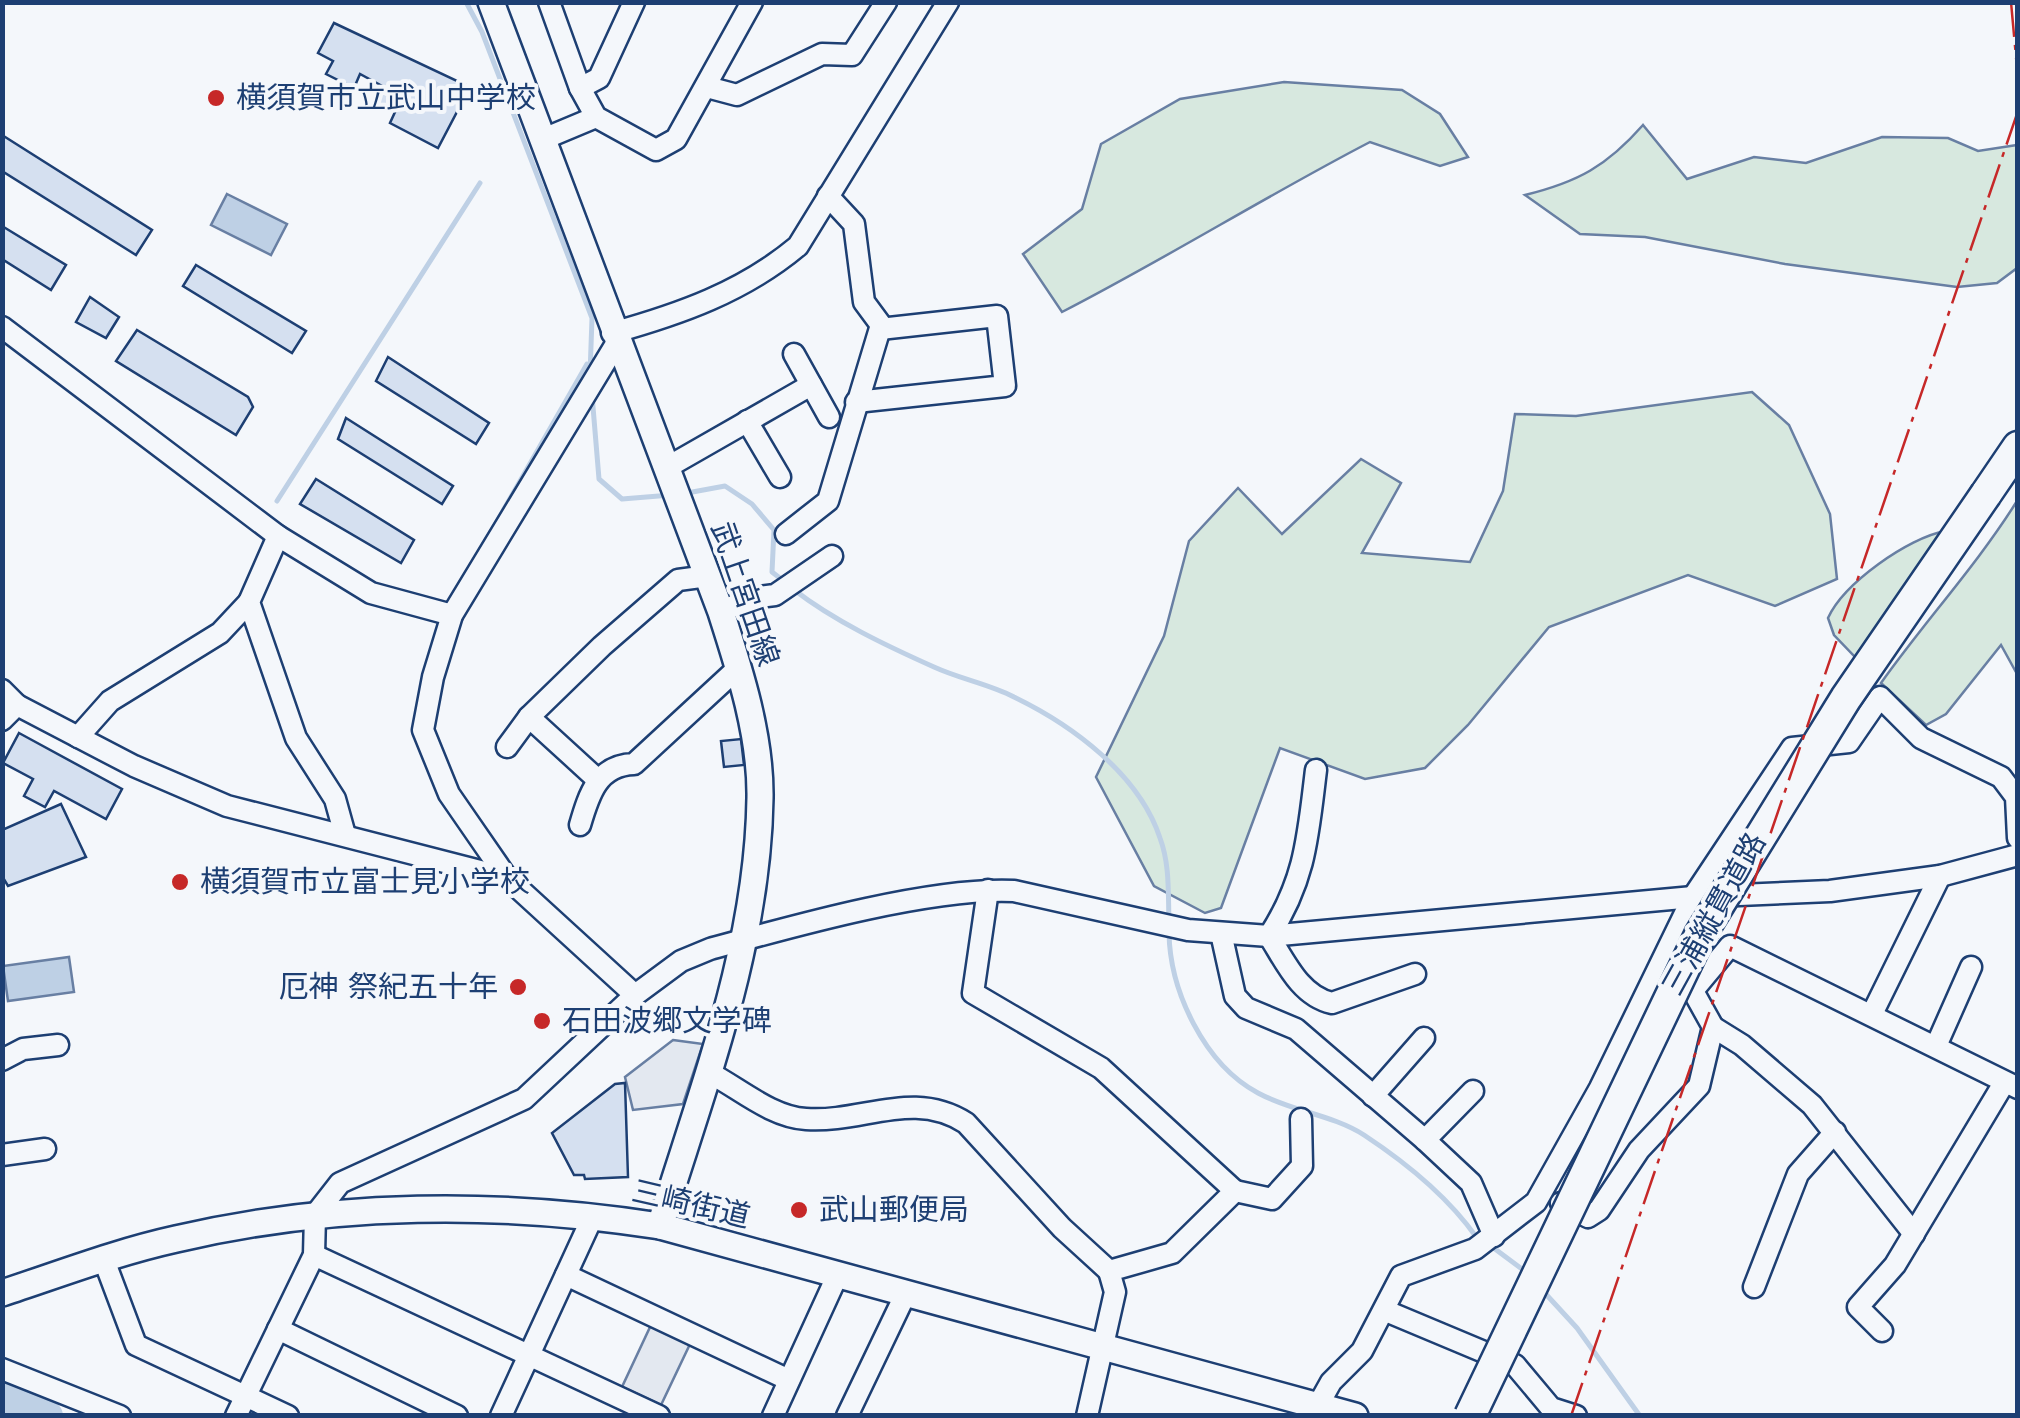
<svg xmlns="http://www.w3.org/2000/svg" width="2020" height="1418" font-family="'DejaVu Sans','Noto Sans JP',sans-serif">
	<rect width="100%" height="100%" fill="#f4f7fb"/>
	<g fill="#d7e8df" stroke="#687fa3" stroke-width="2.5">
		<path d="M1284,82L1402,90L1440,114L1468,157L1440,166L1370,142C1266,196 1167,258 1062,312L1023,254L1082,209L1101,144L1180,99Z"/>
		<path d="M1643,125L1687,179L1754,157L1806,163L1882,137L1948,138L1978,151L2017,145V268L1997,283L1957,287L1785,264L1645,237L1580,234L1525,195C1578,182 1607,166 1643,125Z"/>
		<path d="M1752,392L1789,425L1830,514L1837,579L1775,606L1688,575L1549,627L1468,725L1425,768L1365,779L1280,748L1221,908L1205,913L1154,886L1096,777L1164,636L1189,541L1238,488L1282,534L1361,459L1401,483L1362,553L1470,562L1503,491L1515,414L1576,416Z"/>
		<path d="M2017,501V674L2001,645L1946,714L1926,725L1881,683C1925,621 1977,565 2017,501Z"/>
		<path d="M1945,531L1857,659L1834,635L1828,618C1844,583 1908,538 1945,531Z"/>
	</g>
	<g fill="#e3e8f0" stroke="#687fa3" stroke-width="2.5">
		<path d="M673,1040L703,1044L683,1104L633,1110L625,1077Z"/>
		<path d="M651,1325L690,1344L661,1405L622,1387Z"/>
	</g>
	<g fill="#bed0e5" stroke="#687fa3" stroke-width="2.5">
		<path d="M227,194L287,224L271,255L211,225Z"/>
		<path d="M69,957L74,992L8,1001L3,966Z"/>
	</g>
	<g fill="none" stroke-linecap="round" stroke-linejoin="round">
		<g stroke="#bed0e5" stroke-width="5">
			<path d="M466,2L482,32L592,318L590,374"/>
			<path d="M592,395L599,479L622,499L671,495"/>
			<path d="M687,493L725,486L752,504L774,530L772,572L785,582"/>
			<path d="M277,501L480,183"/>
			<path d="M476,558L587,364"/>
			<path d="M793,589C834,621 887,646 934,667C960,679 989,684 1014,697C1072,725 1139,774 1160,838C1170,865 1168,893 1169,922"/>
			<path d="M1169,933C1170,991 1204,1064 1258,1093C1291,1111 1333,1115 1364,1135C1405,1162 1449,1198 1477,1238"/>
			<path d="M1491,1246L1526,1272"/>
			<path d="M1543,1291L1577,1328L1640,1416"/>
		</g>
		<path stroke="#bed0e5" stroke-width="32" d="M2,1396L47,1416"/>
	</g>
	<g fill="#d5e0f0" stroke="#1d3f73" stroke-width="2.5">
		<path d="M334,23L470,87L438,148L390,123L395,112L377,103L384,87L360,74L354,88L326,74L333,61L318,53Z"/>
		<path d="M2,135L152,230L136,255L2,171Z"/>
		<path d="M2,226L66,265L51,290L2,259Z"/>
		<path d="M196,265L306,331L292,353L183,286Z"/>
		<path d="M90,297L119,317L106,338L76,322Z"/>
		<path d="M137,330L248,397L253,407L236,435L116,361Z"/>
		<path d="M388,357L489,423L476,444L376,381Z"/>
		<path d="M346,418L453,486L442,504L338,439Z"/>
		<path d="M316,479L414,540L401,563L300,504Z"/>
		<path d="M19,733L122,789L106,819L54,791L45,807L24,796L33,779L3,763Z"/>
		<path d="M741,739L744,765L724,767L721,741Z"/>
		<path d="M61,804L86,857L8,886L2,876V830Z"/>
		<path d="M625,1083L628,1177L585,1179L584,1175H574L552,1133L615,1084Z"/>
	</g>
	<g fill="none" stroke-linecap="round" stroke-linejoin="round">
		<defs>
			<g id="minor">
				<path d="M549,2L580,88L596,117L656,150L676,139L752,2"/>
				<path d="M707,87L737,95L822,54L852,55L886,2"/>
				<path d="M580,88L599,78L634,2"/>
				<path d="M541,140L596,117"/>
				<path d="M2,327L278,536L371,593L452,615"/>
				<path d="M612,333C680,314 743,292 798,246L948,2"/>
				<path d="M616,344L452,615L433,677L423,730L449,794L507,878L635,995"/>
				<path d="M794,354L829,417"/>
				<path d="M856,402L1005,386L997,316L880,329"/>
				<path d="M747,421L780,477"/>
				<path d="M666,468L811,385"/>
				<path d="M786,534L828,501L881,325L864,302L854,224L828,196"/>
				<path d="M278,536L249,602L296,738L335,799L345,835"/>
				<path d="M721,612L750,598L775,595L832,556"/>
				<path d="M2,690L17,705"/>
				<path d="M529,717L598,780"/>
				<path d="M2,720L17,705L134,766L227,806L507,878"/>
				<path d="M78,737L110,701L220,633L249,602"/>
				<path d="M507,747L529,717L602,646L678,580L708,576"/>
				<path d="M1316,770C1308,835 1306,879 1269,936C1285,961 1300,996 1332,1003L1415,974"/>
				<path d="M580,825C589,794 598,765 634,764L738,668"/>
				<path d="M988,890L973,993L1101,1068L1235,1191L1172,1253L1109,1271L1115,1292L1087,1416"/>
				<path d="M1221,933L1235,996L1246,1008L1296,1029L1425,1140L1471,1183L1494,1236"/>
				<path d="M1695,988L1730,946L2018,1088"/>
				<path d="M1872,1014L1940,876"/>
				<path d="M1713,1027L1742,1045L1812,1105L1914,1234"/>
				<path d="M1936,1046L1971,967"/>
				<path d="M2,1060L23,1049L58,1045"/>
				<path d="M708,1072C739,1088 771,1117 806,1119C863,1123 913,1089 966,1123L1062,1228L1109,1271"/>
				<path d="M1373,1096L1424,1038"/>
				<path d="M1425,1140L1473,1091"/>
				<path d="M2,1155L45,1149"/>
				<path d="M1235,1191L1272,1199L1302,1166L1301,1119"/>
				<path d="M1561,1203L1588,1217L1599,1210L1639,1150L1699,1086L1713,1027L1688,982"/>
				<path d="M314,1255L659,1416"/>
				<path d="M104,1260L136,1345L288,1416"/>
				<path d="M566,1275L789,1380"/>
				<path d="M1754,1287L1798,1174L1835,1132"/>
				<path d="M1386,1311L1515,1365L1551,1408L1576,1416"/>
				<path d="M278,1329L457,1416"/>
				<path d="M1882,1331L1858,1307L1895,1265L2004,1083"/>
				<path d="M2,1369L120,1416"/>
				<path d="M236,1416L314,1255L315,1215L340,1183L524,1099L635,995L681,961L710,949C793,926 931,887 1014,891L1188,930L1269,936L1693,897L1830,891L1940,876L2018,855"/>
				<path d="M501,1416L593,1216"/>
				<path d="M773,1416L838,1274"/>
				<path d="M847,1416L906,1293"/>
				<path d="M1312,1416L1331,1382L1362,1351L1401,1276L1475,1249L1536,1202L1600,1088L1693,897L1792,748L1849,742L1880,697L1921,738L2001,777L2016,797L2018,838"/>
			</g>
			<g id="major">
				<path d="M491,2L721,612C740,671 761,736 760,798C758,947 703,1086 660,1226"/>
				<path d="M2,1293C60,1274 117,1252 176,1239C334,1202 501,1201 660,1226L1355,1416"/>
			</g>
			<path id="highway" d="M1986,494L2018,447"/>
		</defs>
		<use href="#minor" stroke="#1d3f73" stroke-width="25"/>
		<use href="#major" stroke="#1d3f73" stroke-width="30"/>
		<use href="#highway" stroke="#1d3f73" stroke-width="35"/>
		<use href="#minor" stroke="#f4f7fb" stroke-width="20"/>
		<use href="#major" stroke="#f4f7fb" stroke-width="25"/>
		<use href="#highway" stroke="#f4f7fb" stroke-width="30"/>
		<defs>
			<path id="highway-bridge" d="M1470,1416L1700,935L1846,698L1986,494"/>
		</defs>
		<use href="#highway-bridge" stroke="#1d3f73" stroke-width="35" stroke-linecap="butt"/>
		<use href="#highway-bridge" stroke="#f4f7fb" stroke-width="30"/>
		<g stroke="#c62828" stroke-width="2.5" stroke-dasharray="35 8 5 8" stroke-linecap="butt">
			<path d="M2011,2L2018,79"/>
			<path d="M1571,1416L2018,111"/>
		</g>
	</g>
	<g fill="#c62828" stroke="#f4f7fb" stroke-width="4">
		<circle cx="216" cy="98" r="10"/>
		<circle cx="180" cy="882" r="10"/>
		<circle cx="518" cy="987" r="10"/>
		<circle cx="542" cy="1021" r="10"/>
		<circle cx="799" cy="1210" r="10"/>
	</g>
	<g text-anchor="middle" stroke-width="8" stroke-linejoin="round" paint-order="stroke">
		<g font-size="30" fill="#1d3f73" stroke="#f4f7fb" text-anchor="start">
			<text x="236" y="108">横須賀市立武山中学校</text>
			<text x="200" y="892">横須賀市立富士見小学校</text>
			<text x="498" y="997" text-anchor="end">厄神 祭紀五十年</text>
			<text x="562" y="1031">石田波郷文学碑</text>
			<text x="819" y="1220">武山郵便局</text>
		</g>
		<g font-size="30" fill="#1d3f73" stroke="#f4f7fb">
			<text transform="translate(745 594) rotate(71)" y="10">武上宮田線</text>
			<text transform="translate(1714 914) rotate(-61)" y="10">三浦縦貫道路</text>
			<text transform="translate(691 1204) rotate(13)" y="10">三崎街道</text>
		</g>
	</g>
	<rect width="2020" height="1418" fill="none" stroke="#1d3f73" stroke-width="10"/>
</svg>
